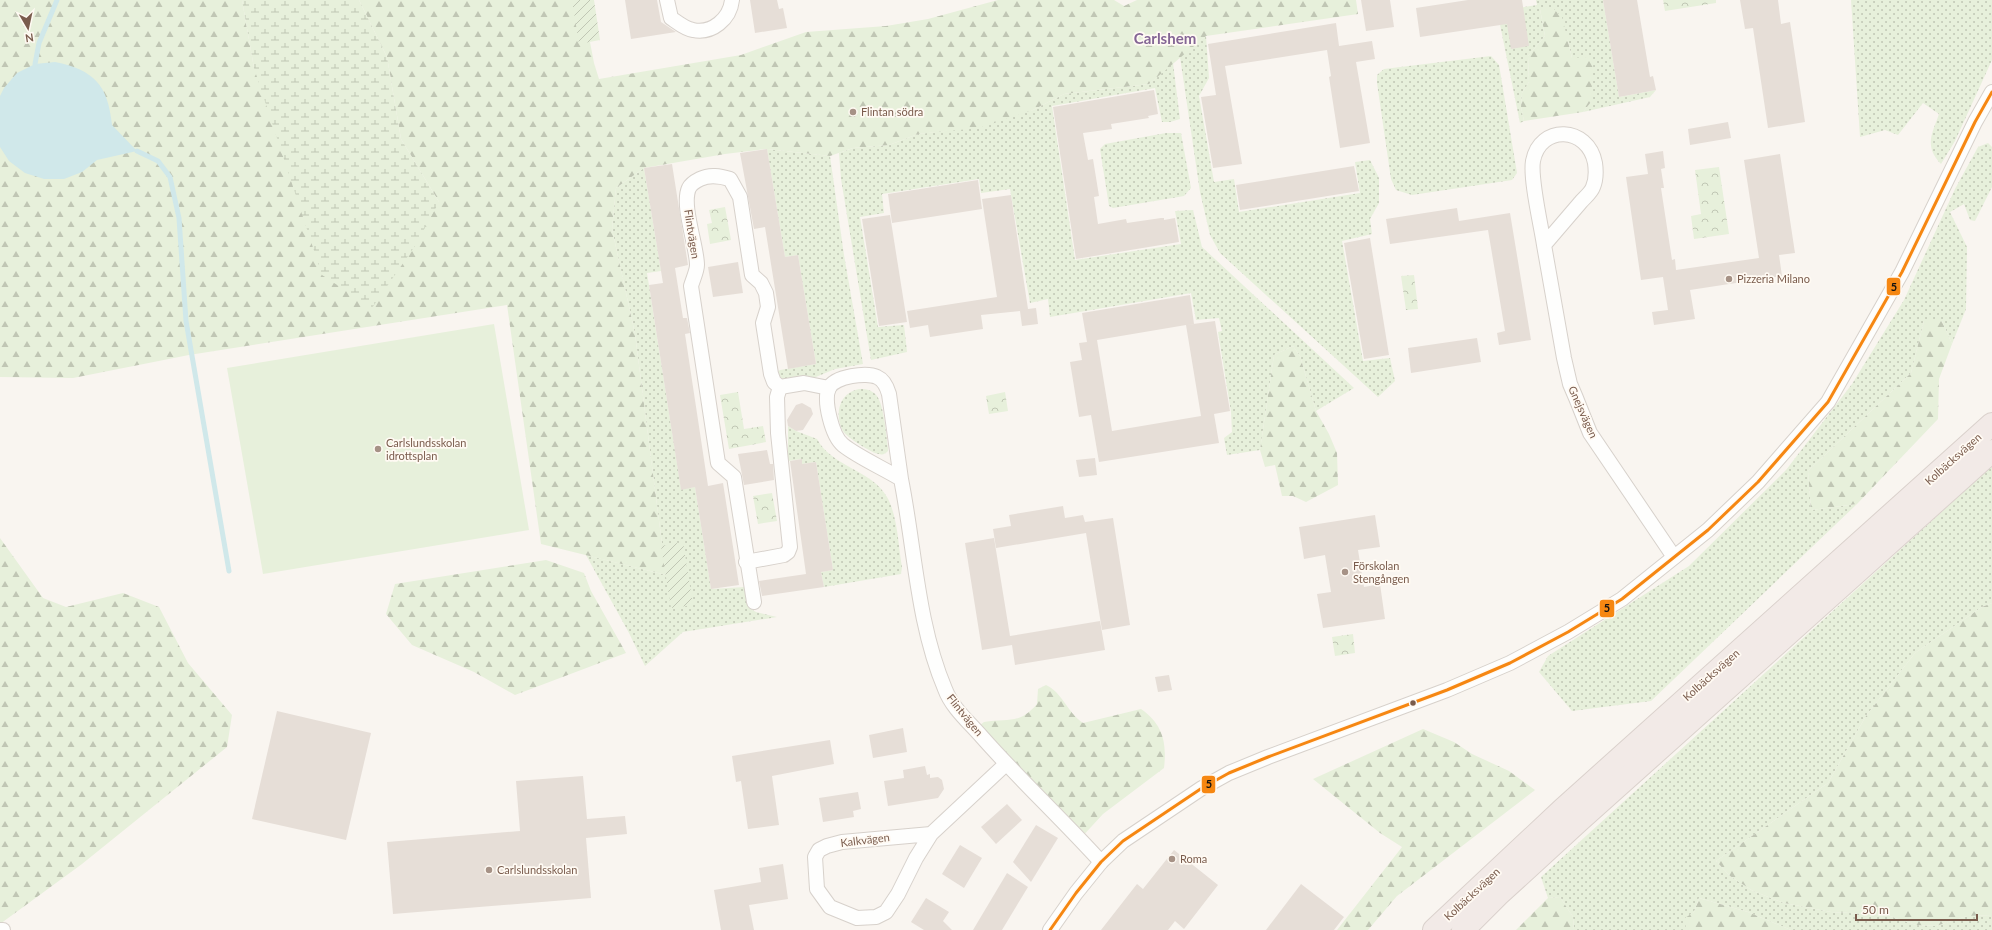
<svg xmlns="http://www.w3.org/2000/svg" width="1992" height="930" font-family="Lato,sans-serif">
	<defs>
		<pattern id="grass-dots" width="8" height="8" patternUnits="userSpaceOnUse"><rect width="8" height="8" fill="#e7f0db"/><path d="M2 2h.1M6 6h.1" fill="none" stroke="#c0c6b4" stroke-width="1.8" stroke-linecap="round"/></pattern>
		<pattern id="forest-firs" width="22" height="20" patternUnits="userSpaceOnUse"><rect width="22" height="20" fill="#e7f0db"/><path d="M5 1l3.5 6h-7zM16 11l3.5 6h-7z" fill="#c0c6b4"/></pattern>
		<pattern id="wetland-marsh" width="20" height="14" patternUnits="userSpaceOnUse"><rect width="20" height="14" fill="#e7f0db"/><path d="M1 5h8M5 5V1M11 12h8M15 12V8" fill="none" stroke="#c0c6b4"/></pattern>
		<pattern id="park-crowns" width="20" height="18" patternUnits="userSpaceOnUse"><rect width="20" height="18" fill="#e7f0db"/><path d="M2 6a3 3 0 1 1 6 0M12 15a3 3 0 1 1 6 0" fill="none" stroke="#c0c6b4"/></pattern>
		<pattern id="garden-furrows" width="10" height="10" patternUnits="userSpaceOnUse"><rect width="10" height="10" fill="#e7f0db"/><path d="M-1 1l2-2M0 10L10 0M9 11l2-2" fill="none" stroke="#c0c6b4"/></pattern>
	</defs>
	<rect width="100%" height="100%" fill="#f9f5f0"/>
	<g fill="url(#grass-dots)">
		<path d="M1495,0L1506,10L1537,5L1536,0H1603L1619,97L1656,90L1650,97L1583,112L1591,102L1572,58L1568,41L1540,9L1545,36L1528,56L1529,82L1522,93L1521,107L1524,121L1520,123Z"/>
		<path d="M1851,0H1992V60L1955,141L1941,164C1924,146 1932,134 1939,114L1923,103L1898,135L1885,130L1860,137Z"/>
		<path d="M1206,36L1209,78L1199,96L1214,182L1234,179L1239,212L1360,193L1355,162L1370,160L1379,178V203L1370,219L1372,234L1342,241L1363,361L1390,358L1395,381L1378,397L1220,253L1210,235L1200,192L1180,57Z"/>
		<path d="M1491,56L1499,65L1517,173L1512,180L1412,195L1396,190L1391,179L1377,83V75L1384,69Z"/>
		<path d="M1173,63L1180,119L1170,122H1162L1155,88L1052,106L1075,260L1181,244L1175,211L1193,210L1202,247L1354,388L1316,411L1300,356L1293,346L1274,355L1260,450L1227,455L1224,438L1232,432L1231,412L1218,332L1222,331L1219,318L1196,320L1191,293L1050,317L1048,299L1030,303L1010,189L981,193L979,179L882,194L884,213L860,217L878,327L904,325L907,352L871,360L841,179L839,153L853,148L889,145L918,134L945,131L1033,110L1064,94L1149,84Z"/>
		<path d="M1166,133H1181L1191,188L1184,196L1113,208L1109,206L1100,149L1105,144Z"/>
		<path d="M1988,143L1992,147V187L1975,221L1970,220L1964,204L1950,212L1967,247L1966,309L1952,344L1942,321H1924L1911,373L1808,471L1811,510L1857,504L1651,701L1572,711L1539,672L1548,656L1689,566L1786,470L1852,384L1904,300L1955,189L1978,147Z"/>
		<path d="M767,149L830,156L844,255L863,364L835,369L811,379L786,382L776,373L780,370L816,364L798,255L785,257Z"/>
		<path d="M644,168L661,271L647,273L681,489L695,487L711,589L745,587L749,608L756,612L777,617L683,632L645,666L629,633L586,555L666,575L635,334L612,229L616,188Z"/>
		<path d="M859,389C864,389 869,389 874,393C884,399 886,435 888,448V451C885,454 883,455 879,454C873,454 846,437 843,431C834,414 839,393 859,389Z"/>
		<path d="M788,426L796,431L817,439C832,467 872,470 887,497C898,517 898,545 902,567L901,574L824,587L821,572L833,570L816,462L802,464L801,459L788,461Z"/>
		<path d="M1992,466V603L1982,607L1915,653L1866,716L1828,783L1716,861L1730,876L1753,891L1784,903L1831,912L1887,915L1916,925L1936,926L1967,916L1992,915V930H1791L1748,912L1699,898L1694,912L1686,918V930H1574L1573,917L1560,897L1548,898L1541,877Z"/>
	</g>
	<g fill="url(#forest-firs)">
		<path d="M0,0H242L254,68L439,202L401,139L387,57L359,0H582L594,63L599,79L741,55L806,32L886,26L928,19L998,0H1114L1124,6L1137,0H1356L1358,14L1206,36L1149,84L1064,94L1033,110L979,128L918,134L889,145L853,148L830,156L767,149L725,154L644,168L616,188L612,229L635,334L666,575L541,544L507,305L189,355L73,378L0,377Z"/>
		<path d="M1553,8L1562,17L1572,58L1587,57L1593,63L1591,102L1583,112L1524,121L1521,107L1522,93L1529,82L1528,56L1545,36L1540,9Z"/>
		<path d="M1924,321H1942L1952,344L1939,379L1938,419L1857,504L1811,510L1808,471L1911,373Z"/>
		<path d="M1293,346L1300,356L1316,411L1329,434L1337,453L1338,485L1306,502L1293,496H1282L1275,465L1265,467L1260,450L1274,355Z"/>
		<path d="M0,538L43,598L66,607L123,593L159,607L188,663L232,715L227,747L82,864L0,924Z"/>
		<path d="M546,560L584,573L591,591L626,653L515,695L474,672L412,645L386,614L395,584Z"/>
		<path d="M1992,603V915L1967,916L1936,926L1916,925L1887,915L1831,912L1784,903L1753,891L1730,876L1716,861L1828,783L1866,716L1915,653L1982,607Z"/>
		<path d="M1046,685C1062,692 1067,712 1083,723L1141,709C1163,724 1167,743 1164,768L1103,814L1080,839L975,729L984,722C1008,718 1019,725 1037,704L1038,689Z"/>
		<path d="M1423,729L1454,742L1472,754L1509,771L1535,790L1397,896L1368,930H1337L1402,847L1380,833L1313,779Z"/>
		<path d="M1560,897L1573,917L1574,930H1516L1548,898Z"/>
		<path d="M1699,898L1748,912L1791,930H1686L1685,918L1694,912Z"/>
	</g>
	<path fill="url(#wetland-marsh)" d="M242,0H359L387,57L401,139L439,202L415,246L372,308L322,275L254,68Z"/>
	<g fill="url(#park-crowns)">
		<path d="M1663,0H1716V3L1665,11Z"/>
		<path d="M1719,167L1729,234L1694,239L1691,216L1701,214L1695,170Z"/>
		<path d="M725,207L731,240L710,244L707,224L712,223L709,210Z"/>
		<path d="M1414,275L1418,309L1406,310L1401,276Z"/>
		<path d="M738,392L744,429L763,426L766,442L729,449L720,395Z"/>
		<path d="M1005,392L1008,411L989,414L986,396Z"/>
		<path d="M772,493L777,521L758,524L753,496Z"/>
		<path d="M1353,634L1355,653L1335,656L1332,637Z"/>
	</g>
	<g fill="url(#garden-furrows)">
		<path d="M572,0H594L600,40L579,44Z"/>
		<path d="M683,542L693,605L671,608L661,546Z"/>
	</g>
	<path fill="#e7f0db" d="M494,324L529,530L263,574L227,368Z"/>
	<path fill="#d0e8ea" d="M55,62C94,70 108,85 112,125L137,151L97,160L82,172L64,179H44L25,173L9,161L0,147V96L4,88L17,73L35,64Z"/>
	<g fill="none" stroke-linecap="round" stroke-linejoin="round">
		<g stroke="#d0e8ea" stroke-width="5">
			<path d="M35,64L39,43L57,0"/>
			<path d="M137,151L158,161L170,177L179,218L186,321L229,571"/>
		</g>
	</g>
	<g fill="#e6ded7" fill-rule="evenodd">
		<path d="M625,0H657L661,22L676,32L631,39Z"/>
		<path d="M750,0H777L779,9L783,8L787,28L755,33Z"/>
		<path d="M1361,0H1390L1394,27L1366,31Z"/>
		<path d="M1468,0H1522L1529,46L1511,49L1507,24L1420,37L1416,8Z"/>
		<path d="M1603,0H1637L1650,77L1653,76L1656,90L1619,97Z"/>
		<path d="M1740,0H1778L1781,24L1790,22L1805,122L1768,128L1753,28L1745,29Z"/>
		<path d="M1336,23L1339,46L1372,41L1375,59L1356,62L1370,143L1340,148L1329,77L1331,76L1327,50L1225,66L1242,164L1213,168L1201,97L1216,95L1208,44Z"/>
		<path d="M1154,90L1158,114L1148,116L1149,118L1111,124L1112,129L1083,133L1088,160L1093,159L1099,196L1094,197L1098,224L1126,219L1127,223L1161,218H1164V220L1175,218L1179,242L1076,259L1053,107Z"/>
		<path d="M1728,122L1731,138L1690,145L1688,129Z"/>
		<path d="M767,149L785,257L798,255L816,364L788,369L765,227L754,229L740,153Z"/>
		<path d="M1663,151L1665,168L1661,169L1664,188H1661L1672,260L1675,259L1676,270L1759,258L1744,160L1780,154L1795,253L1779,255L1782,276L1690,290L1695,319L1654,325L1652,312L1668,310L1663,277L1641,280L1626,177L1648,174L1645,154Z"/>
		<path d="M672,164L688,265L675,268L683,318H687L690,333L685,334L708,486L723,483L739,585L711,589L695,487L681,490L649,285L663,283L644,168Z"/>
		<path d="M1354,166L1359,191L1240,210L1236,185Z"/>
		<path d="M978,180L982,209L892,223L888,194Z"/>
		<path d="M1011,195L1028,309L1036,308L1038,324L1022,326L1020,311L981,315L983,329L930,337L928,325L910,328L907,311L997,297L982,199Z"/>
		<path d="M1457,208L1459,221L1510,213L1531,340L1499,345L1497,333L1505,331L1488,230L1390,244L1386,219Z"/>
		<path d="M890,215L907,322L879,326L862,219Z"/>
		<path d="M1370,238L1389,355L1364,359L1344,243Z"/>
		<path d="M738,262L743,293L713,297L708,267Z"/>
		<path d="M1190,295L1194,324L1186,325L1215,321L1230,411L1214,414L1219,443L1099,462L1091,415L1079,417L1070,362L1082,360L1079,343L1087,342L1082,313ZM1186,325L1201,416L1112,431L1097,340Z"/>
		<path d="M1477,338L1481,362L1411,373L1408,348Z"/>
		<path d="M802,403L811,408L813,414L803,430L796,431L788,426L787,420L796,405Z"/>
		<path d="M767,450L770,464H773L774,480L744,485L738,454Z"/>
		<path d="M1095,458L1097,475L1079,477L1076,460Z"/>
		<path d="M802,459V464L816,462L833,570L821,572L824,587L762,596L759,581L806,574L790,461Z"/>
		<path d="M1063,506L1065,518L1083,515L1085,522L1113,518L1130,625L1102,630L1086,533L996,548L993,529L1011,526L1009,515Z"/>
		<path d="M1375,515L1380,547L1358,550L1364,587L1380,584L1385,619L1323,628L1317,594L1331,592L1325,555L1304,559L1299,527Z"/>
		<path d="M994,538L1010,636L1100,621L1105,650L1015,665L1012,645L982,650L965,543Z"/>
		<path d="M1169,675L1172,690L1158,692L1155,677Z"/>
		<path d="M277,711L371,733L346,840L252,819Z"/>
		<path d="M903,728L907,752L873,758L869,735Z"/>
		<path d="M830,740L834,764L772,776L779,825L748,829L741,781L736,782L732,756Z"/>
		<path d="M925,766L927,775L930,774V778L938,777L942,780L944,789L938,798L888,806L884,781L904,778L903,770Z"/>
		<path d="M583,776L587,819L625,816L627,834L586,838L591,898L393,914L387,842L520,831L516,781Z"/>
		<path d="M858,792L861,809L853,811L854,817L823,822L819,798Z"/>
		<path d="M1007,804L1022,820L996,844L981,827Z"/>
		<path d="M1036,825L1058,838L1031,882L1013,862Z"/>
		<path d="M960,845L982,858L964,888L942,874Z"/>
		<path d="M1174,850L1218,885L1184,929L1175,921L1168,930H1101L1137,884L1143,889Z"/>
		<path d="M783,864L788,899L749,905L754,930H721L714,890L761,882L759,868Z"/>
		<path d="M1007,873L1028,887L1002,930H973Z"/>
		<path d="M1301,884L1344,917L1334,930H1266Z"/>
		<path d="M926,898L949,912L943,921L952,930H924L911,922Z"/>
	</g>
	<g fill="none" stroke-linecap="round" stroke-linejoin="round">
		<defs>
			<g id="street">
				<path d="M667,0L671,18C677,22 685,29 693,30C712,34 730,19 732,0"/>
				<path d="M1544,245C1541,225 1530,179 1533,161C1540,124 1588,126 1595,163C1596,170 1596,180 1593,187C1591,193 1584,198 1580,203C1568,217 1556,231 1544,245L1564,358L1570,384L1576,398L1590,433L1674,557"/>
				<path d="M901,479L889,394C887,387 884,380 877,377C867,372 835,376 829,388C823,400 832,436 843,445C858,457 883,468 901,479C915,549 917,623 945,689C952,708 969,722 982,737C1020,780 1062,819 1101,862"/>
				<path d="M746,562L784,555L788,552L790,547L778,433L777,397L780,387"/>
				<path d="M754,602L734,477L718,463L691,286C693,279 697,271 697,265C697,246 681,205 689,188C691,184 696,181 700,179C710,174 720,176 730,179L740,197L752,275L761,283L766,293L768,307L763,323L771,374L774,382L780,387L804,383L829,388"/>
				<path d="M931,834L842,842L827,846L819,850L815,857L817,889L830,907L857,918L876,917L886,912L898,894L916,858L931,834L1006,764"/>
				<path d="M0,930H3"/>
				<path d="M1050,930L1076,893L1101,862L1123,841L1202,788L1229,773L1268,757L1447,690L1510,663L1568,632L1622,599L1708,530L1758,482L1828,402L1902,272L1975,122L1992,92"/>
			</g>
			<g id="highway">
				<path d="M1434,930L1563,809L1992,424"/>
				<path d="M1463,930L1498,895L1580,820L1992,451"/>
			</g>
		</defs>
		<use href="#street" stroke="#d7d1cb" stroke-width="16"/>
		<use href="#highway" stroke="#dad1cc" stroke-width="24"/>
		<use href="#street" stroke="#fefefd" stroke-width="14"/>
		<use href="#highway" stroke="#f2eae7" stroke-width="22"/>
		<defs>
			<path id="bus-1" d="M1050,930L1076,893L1101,862L1123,841L1202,788L1229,773L1268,757L1447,690L1510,663L1568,632L1622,599L1708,530L1758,482L1828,402L1902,272L1975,122L1992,92"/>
		</defs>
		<use href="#bus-1" stroke="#fffaf3" stroke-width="6"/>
		<use href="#bus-1" stroke="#f68712" stroke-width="3"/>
	</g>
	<g fill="#a69286" stroke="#fffaf3" stroke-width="1.5">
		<circle cx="853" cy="112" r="4"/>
		<circle cx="1729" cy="279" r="4"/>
		<circle cx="378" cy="449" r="4"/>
		<circle cx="1345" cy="572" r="4"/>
		<circle cx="1172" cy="859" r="4"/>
		<circle cx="489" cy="870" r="4"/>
	</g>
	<circle fill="#7a5c4d" stroke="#fffaf3" stroke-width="1.5" cx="1413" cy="703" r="3.5"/>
	<g text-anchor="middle" stroke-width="3.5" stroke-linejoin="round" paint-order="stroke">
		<g font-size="11" fill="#7a5c4d" stroke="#fffaf3" text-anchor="start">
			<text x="861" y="116">Flintan södra</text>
			<text x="1737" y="283">Pizzeria Milano</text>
			<text x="386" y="447">Carlslundsskolan<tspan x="386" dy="13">idrottsplan</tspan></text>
			<text x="1353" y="570">Förskolan<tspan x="1353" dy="13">Stengången</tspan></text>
			<text x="1180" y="863">Roma</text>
			<text x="497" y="874">Carlslundsskolan</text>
		</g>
		<g font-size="11" fill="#7a5c4d" stroke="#fffaf3">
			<text transform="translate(692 234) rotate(81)" y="4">Flintvägen</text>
			<text transform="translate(1583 412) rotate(66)" y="4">Gnejsvägen</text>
			<text transform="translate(1953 459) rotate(-42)" y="4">Kolbäcksvägen</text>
			<text transform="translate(1711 675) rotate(-42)" y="4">Kolbäcksvägen</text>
			<text transform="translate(965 715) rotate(51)" y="4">Flintvägen</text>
			<text transform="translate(865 840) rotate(-7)" y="4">Kalkvägen</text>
			<text transform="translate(1472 894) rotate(-43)" y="4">Kolbäcksvägen</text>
		</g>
		<g font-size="15" font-weight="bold" fill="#846695" stroke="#fffaf3">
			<text x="1165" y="44">Carlshem</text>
		</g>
	</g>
	<g stroke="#fffaf3" stroke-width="1.5">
		<rect x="1886" y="277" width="15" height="19" rx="4" fill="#f68712"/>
		<rect x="1599" y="599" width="16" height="19" rx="4" fill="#f68712"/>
		<rect x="1201" y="775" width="15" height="19" rx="4" fill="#f68712"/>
	</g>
	<g font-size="11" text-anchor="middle" font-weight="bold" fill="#111">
		<text x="1894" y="291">5</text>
		<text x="1607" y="612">5</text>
		<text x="1209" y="788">5</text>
	</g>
	<g transform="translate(28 28) rotate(171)" stroke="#fffaf3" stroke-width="3" paint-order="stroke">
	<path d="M0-3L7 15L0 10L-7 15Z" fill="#7a5c4d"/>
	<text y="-6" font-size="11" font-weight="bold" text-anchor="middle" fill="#7a5c4d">N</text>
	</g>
	<path d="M1856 914v6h121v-6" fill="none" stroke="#7a5c4d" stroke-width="2"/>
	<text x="1862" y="914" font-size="12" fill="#7a5c4d" stroke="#fffaf3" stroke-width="3" paint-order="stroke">50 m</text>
</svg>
